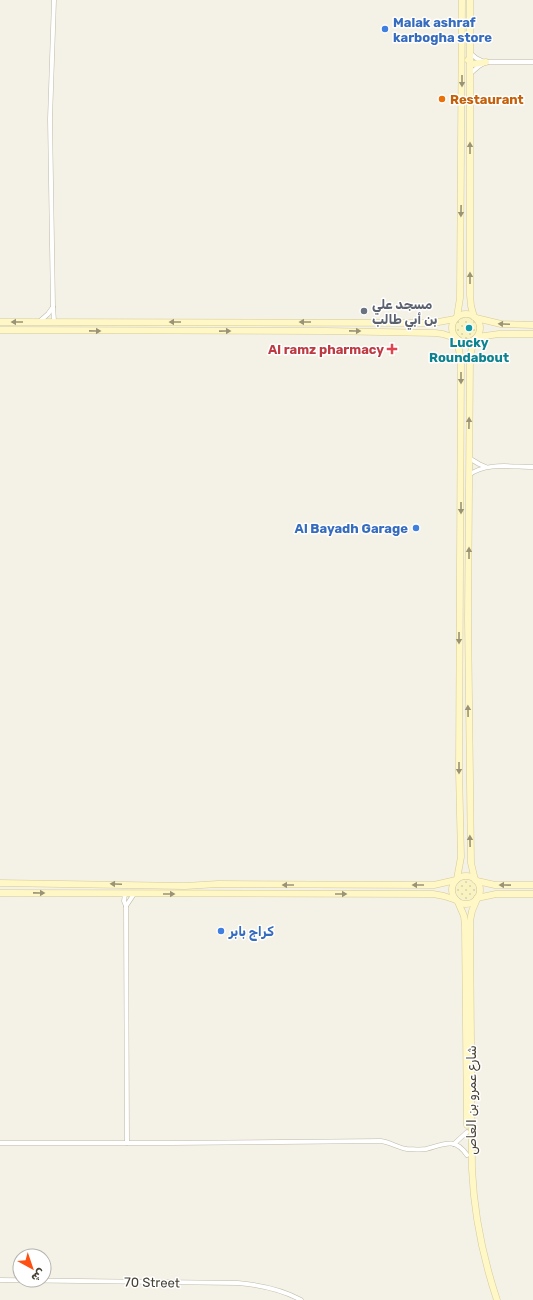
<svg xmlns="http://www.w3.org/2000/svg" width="533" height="1300" font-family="Rubik,'Noto Naskh Arabic',sans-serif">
	<defs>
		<pattern id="sand-dots" width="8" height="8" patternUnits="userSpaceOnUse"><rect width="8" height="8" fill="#f9f3c1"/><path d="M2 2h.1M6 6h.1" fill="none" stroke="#d7d2a6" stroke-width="1.8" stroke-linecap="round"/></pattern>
	</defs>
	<rect width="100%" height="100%" fill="#f4f1e6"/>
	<g fill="url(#sand-dots)">
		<circle cx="466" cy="329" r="11"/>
		<circle cx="466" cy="890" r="10"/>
	</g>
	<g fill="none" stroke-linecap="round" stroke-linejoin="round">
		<defs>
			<g id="minor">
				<path d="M470,53L476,58L484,62"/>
				<path d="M471,73L479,66L486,62H533"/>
				<path d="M40,321L48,314L53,307"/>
				<path d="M54,321L53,307L50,119L54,0"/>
				<path d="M469,458L479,464L486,467"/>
				<path d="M469,475C486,462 512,467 533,467"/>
				<path d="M125,894L124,901L126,906L127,1143"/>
				<path d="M126,906L134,894"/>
				<path d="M0,1143H170L381,1141C390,1142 398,1148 407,1149C413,1149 420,1150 426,1149C443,1145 454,1136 467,1155"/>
				<path d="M454,1144L467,1132"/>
				<path d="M0,1280L238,1283C260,1285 281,1289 301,1300"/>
			</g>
			<g id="secondary">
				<path d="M470,0V295L471,306L474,317"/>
				<path d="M468,60L473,64L486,62"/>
				<circle cx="466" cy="328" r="14"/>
				<path d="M457,317L460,298L462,0"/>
				<path d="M476,318L501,324L533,325"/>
				<path d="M0,322L433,323L455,319"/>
				<path d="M0,330L326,331L435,333L443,334L455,338"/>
				<path d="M477,337L499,334H533"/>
				<path d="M457,339L461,361L459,771L461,857L457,879"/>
				<path d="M474,340L470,356L468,619L471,863L475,880"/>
				<circle cx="466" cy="890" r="14"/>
				<path d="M477,881L495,885H533"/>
				<path d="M0,883L185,886L218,884L434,885L456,880"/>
				<path d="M0,893L433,894L444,896L456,900"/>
				<path d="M477,898L496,894H533"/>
				<path d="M477,899L472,911L470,921L472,1169C474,1214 483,1258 497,1300"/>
				<path d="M458,902L464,916L465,926L467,1125"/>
			</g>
		</defs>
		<use href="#minor" stroke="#bfbaa9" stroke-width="5"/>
		<use href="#secondary" stroke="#d5cb95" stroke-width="7"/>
		<use href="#minor" stroke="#fff" stroke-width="4"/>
		<use href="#secondary" stroke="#fff7c5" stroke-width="6"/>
	</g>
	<defs><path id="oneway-solid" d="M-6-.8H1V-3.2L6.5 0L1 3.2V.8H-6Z"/></defs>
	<g fill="#9a9376">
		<use href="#oneway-solid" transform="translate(462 81) rotate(90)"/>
		<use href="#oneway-solid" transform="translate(470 148) rotate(-90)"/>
		<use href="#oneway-solid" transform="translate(461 211) rotate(91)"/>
		<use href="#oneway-solid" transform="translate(470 278) rotate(-90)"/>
		<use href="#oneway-solid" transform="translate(17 322) rotate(-180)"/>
		<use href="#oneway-solid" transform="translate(175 322) rotate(180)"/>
		<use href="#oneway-solid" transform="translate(305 322) rotate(-180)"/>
		<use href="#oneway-solid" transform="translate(504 324) rotate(-177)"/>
		<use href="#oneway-solid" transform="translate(95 331) rotate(1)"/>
		<use href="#oneway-solid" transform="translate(225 331) rotate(-1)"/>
		<use href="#oneway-solid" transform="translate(355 331) rotate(1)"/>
		<use href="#oneway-solid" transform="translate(461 378) rotate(90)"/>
		<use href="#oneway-solid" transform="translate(469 423) rotate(-89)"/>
		<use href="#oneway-solid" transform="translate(461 508) rotate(90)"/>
		<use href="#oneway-solid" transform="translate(469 553) rotate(-90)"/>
		<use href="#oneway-solid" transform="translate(459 638) rotate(90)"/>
		<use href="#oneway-solid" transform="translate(468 711) rotate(-91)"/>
		<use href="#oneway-solid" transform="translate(459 768) rotate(90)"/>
		<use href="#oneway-solid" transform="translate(470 841) rotate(-91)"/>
		<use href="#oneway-solid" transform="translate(116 884) rotate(-178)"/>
		<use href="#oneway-solid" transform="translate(288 885) rotate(-180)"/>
		<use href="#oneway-solid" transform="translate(418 885) rotate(180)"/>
		<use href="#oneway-solid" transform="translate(505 885) rotate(-179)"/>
		<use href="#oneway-solid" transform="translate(39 893) rotate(1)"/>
		<use href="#oneway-solid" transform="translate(169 894)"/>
		<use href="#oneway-solid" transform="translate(341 894)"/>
	</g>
	<g fill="#3f7fe0" stroke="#fff" stroke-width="1.5">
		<circle cx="385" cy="29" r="4"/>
		<circle cx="416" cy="528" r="4"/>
		<circle cx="221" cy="931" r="4"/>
	</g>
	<circle fill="#e8710a" stroke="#fff" stroke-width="1.5" cx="442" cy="99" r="4"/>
	<circle fill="#6b7280" stroke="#fff" stroke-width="1.5" cx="364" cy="311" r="4"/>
	<circle fill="#0f9aa8" stroke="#fff" stroke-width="1.5" cx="469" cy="328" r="4"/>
	<path fill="#e0444e" stroke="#fff" stroke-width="1.5" d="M390 343h4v4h4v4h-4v4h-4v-4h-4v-4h4z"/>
	<g text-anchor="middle" stroke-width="3" stroke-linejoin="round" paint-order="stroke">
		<g font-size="13" font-weight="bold" fill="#366cbe" stroke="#fff" text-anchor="start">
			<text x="393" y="27">Malak ashraf<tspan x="393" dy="15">karbogha store</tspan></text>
			<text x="408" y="533" text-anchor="end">Al Bayadh Garage</text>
			<text x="229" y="936">كراج بابر</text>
		</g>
		<g font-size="13" font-weight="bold" fill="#c56008" stroke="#fff" text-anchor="start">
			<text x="450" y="104">Restaurant</text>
		</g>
		<g font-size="13" font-weight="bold" fill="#5b616d" stroke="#fff" text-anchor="start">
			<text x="372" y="309">مسجد علي<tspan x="372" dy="15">بن أبي طالب</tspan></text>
		</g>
		<g font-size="13" font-weight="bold" fill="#0d838f" stroke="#fff">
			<text x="469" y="347">Lucky<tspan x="469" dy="15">Roundabout</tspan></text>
		</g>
		<g font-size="13" font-weight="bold" fill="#be3a42" stroke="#fff" text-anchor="end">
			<text x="384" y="354">Al ramz pharmacy</text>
		</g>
		<g font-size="13" fill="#474235" stroke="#fff">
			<text transform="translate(471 1100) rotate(-90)" y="5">شارع عمرو بن العاص</text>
			<text transform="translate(152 1282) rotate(1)" y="5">70 Street</text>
		</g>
	</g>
	<g transform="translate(32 1268) rotate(140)"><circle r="19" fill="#ffffff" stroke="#b5b3ae"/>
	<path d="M0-3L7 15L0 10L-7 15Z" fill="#fe5013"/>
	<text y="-6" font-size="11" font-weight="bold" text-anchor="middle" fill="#474235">ش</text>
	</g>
</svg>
